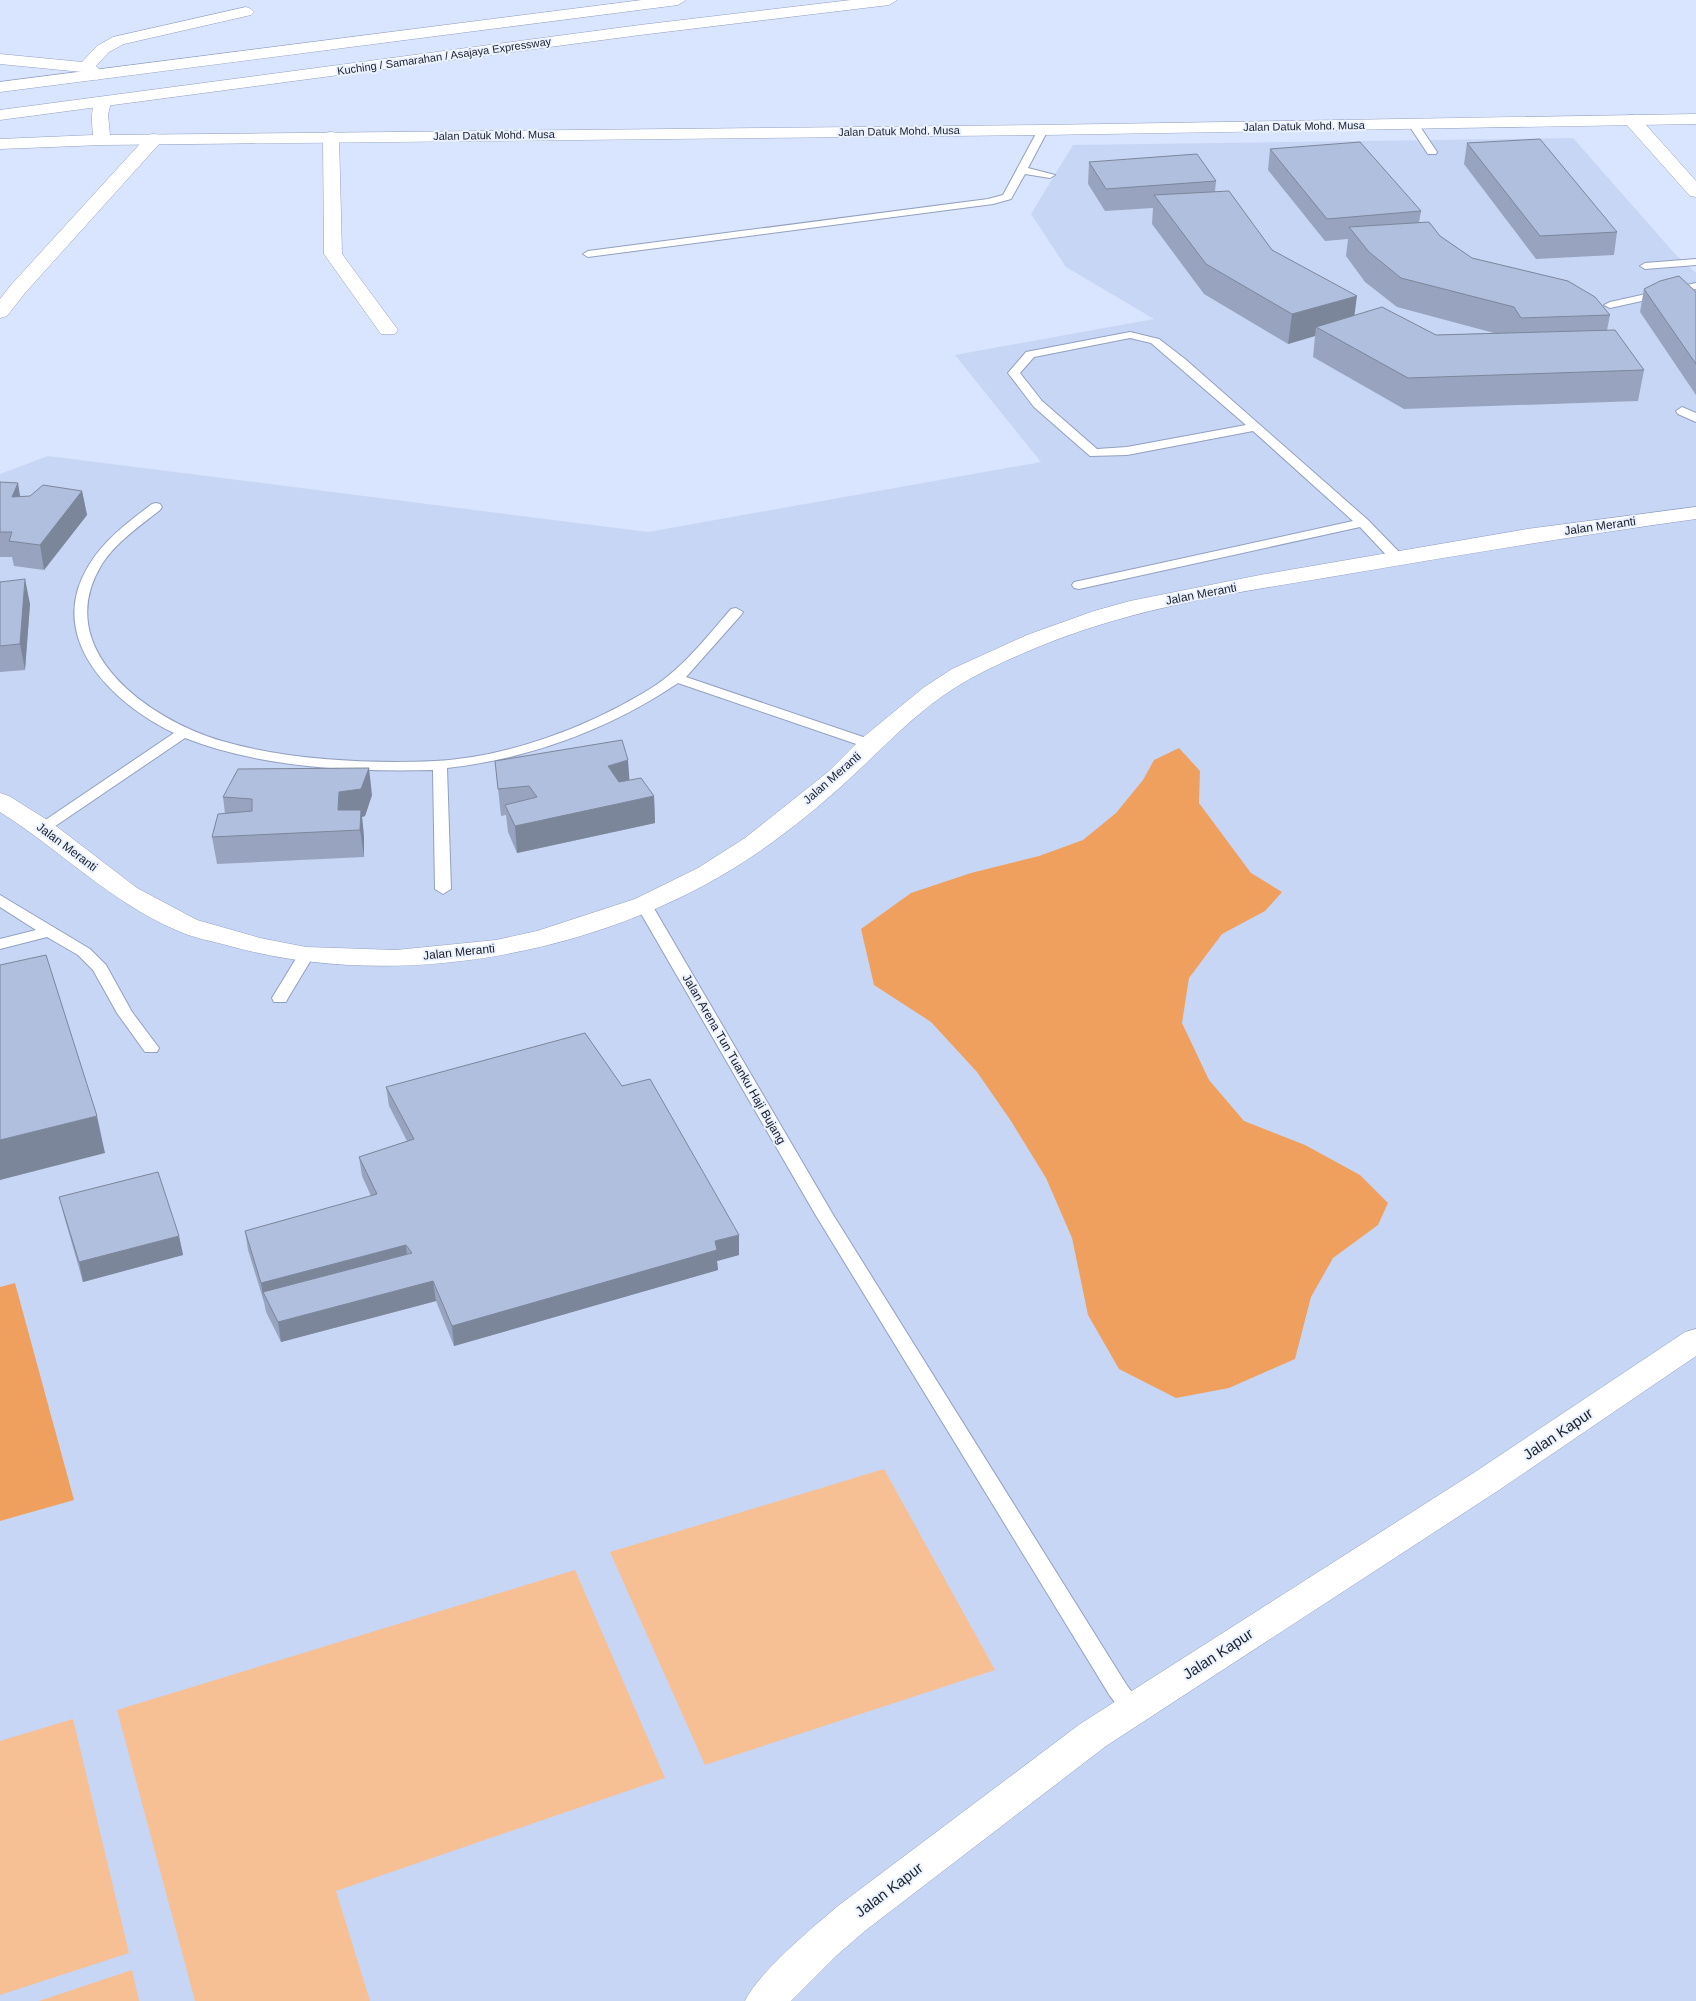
<svg xmlns="http://www.w3.org/2000/svg" width="1696" height="2001" font-family="Helvetica,sans-serif">
	<rect width="100%" height="100%" fill="#d9e4ff"/>
	<path fill="#c8d6f5" d="M1573,138L1676,255L1696,273V2001H0V474L48,456L648,532L1041,462L955,355L1154,319L1066,267L1031,214L1073,145Z"/>
	<g fill="#f7bf94">
		<path d="M884,1469L995,1670L705,1765L610,1552Z"/>
		<path d="M575,1570L665,1778L336,1891L370,2001H195L117,1710Z"/>
		<path d="M73,1719L129,1953L0,1995V1741Z"/>
		<path d="M132,1970L139,2001H39Z"/>
	</g>
	<g fill="#efa05e">
		<path d="M1179,748L1200,771L1199,803L1251,873L1282,892L1265,911L1222,934L1189,978L1182,1023L1209,1080L1244,1121L1305,1145L1360,1175L1388,1203L1378,1225L1333,1258L1311,1297L1295,1359L1229,1388L1176,1398L1119,1369L1088,1315L1072,1238L1046,1178L1011,1121L977,1072L931,1022L874,985L861,929L911,893L971,873L1039,856L1083,840L1116,813L1143,780L1154,760Z"/>
		<path d="M15,1283L74,1500L0,1521V1287Z"/>
	</g>
	<g fill="none" stroke-linecap="round" stroke-linejoin="round">
		<defs>
			<g id="service">
				<path d="M1409,122H1417L1437,152L1436,154H1428L1408,124Z"/>
				<path d="M1043,127L1048,130L1028,168L1055,175L1050,178L1025,174L1011,199L993,204L588,257L583,254L588,251L988,199L1003,195L1038,130Z"/>
				<path d="M1696,259V265L1645,269L1640,266L1645,263Z"/>
				<path d="M1696,283V289L1610,308L1604,305L1610,302Z"/>
				<path d="M1130,332L1159,339L1185,359L1368,520L1402,555L1404,558L1402,561H1392L1360,527L1079,589L1074,588L1072,585L1074,582L1079,581L1353,521L1253,431L1127,455L1090,456L1034,407L1008,373L1026,352ZM1130,338L1151,343L1246,425L1127,447L1097,449L1042,401L1020,373L1034,357Z"/>
				<path d="M1682,407L1696,413V422L1678,414L1676,411Z"/>
				<path d="M156,503L160,504L162,507L160,510C140,526 116,542 102,564C49,650 150,720 222,741C287,760 368,764 435,761C507,757 583,729 645,692C680,672 705,639 731,609L736,608L743,612L741,615L686,677L875,741L877,744L870,748L865,747L678,683C610,729 529,759 447,768L451,889L443,894L435,889L433,770C352,772 262,768 185,738L48,831H38L35,828L38,825L174,733C112,703 44,638 89,565C104,540 128,522 152,504Z"/>
				<path d="M0,895L90,949L106,965L132,1012L159,1048L157,1052H145L117,1013L93,970L78,955L47,937L0,949V939L36,930L0,907Z"/>
				<path d="M644,900L652,905L832,1213L1126,1684L1144,1709L1141,1715C1125,1720 1119,1707 1110,1696L815,1214L636,905Z"/>
				<path d="M306,950L314,955L288,998L286,1002H274L272,998L300,952Z"/>
			</g>
			<g id="minor">
				<path d="M246,7L251,9L254,12L251,15L124,44L109,52L96,66L105,75L97,80L82,72L0,64V54L82,62L97,46L113,37Z"/>
				<path d="M1632,115L1638,116L1696,181V197L1690,196L1626,124L1624,120L1626,116Z"/>
				<path d="M331,132L337,133L339,137L342,254L398,330L395,334H381L324,254L323,137L325,133Z"/>
				<path d="M154,134L160,135L162,139L160,143L25,293L7,316L0,318V299L11,285L148,135Z"/>
				<path d="M1696,507V519C1574,536 1452,556 1330,577C1233,593 1134,608 1043,645C1009,659 974,674 944,695C908,720 879,752 847,781C820,806 790,830 760,851C615,952 401,994 230,946C212,941 193,938 176,930C111,902 60,850 0,812V793L9,796L52,823L137,888L197,920L260,938L306,947L396,950L496,940L537,931L635,899L698,868L745,838L828,772L861,739L923,688L952,669L1027,635L1094,611L1130,601L1260,575L1527,529Z"/>
				<path d="M1696,1329V1356L1499,1490L1106,1746L866,1930L837,1955L791,2001H745C759,1972 812,1928 838,1906L1080,1724L1475,1472L1685,1332Z"/>
			</g>
			<path id="tertiary" d="M103,97L109,98L111,102L108,115L110,135L1043,125L1696,114V124L1043,135L102,145L0,149V139L93,135C92,123 90,109 97,98Z"/>
			<g id="trunk">
				<path d="M642,0H686L678,5L0,92V82Z"/>
				<path d="M851,0H897L889,5L640,35L0,120V110L640,25Z"/>
			</g>
		</defs>
		<use href="#service" stroke="#92a0bf" stroke-width="2"/>
		<use href="#minor" stroke="#92a0bf" stroke-width="1"/>
		<use href="#tertiary" stroke="#92a0bf" stroke-width="1"/>
		<use href="#trunk" stroke="#92a0bf" stroke-width="1"/>
		<use href="#service" fill="#fff" fill-rule="evenodd"/>
		<use href="#minor" fill="#fff" fill-rule="evenodd"/>
		<use href="#tertiary" fill="#fff" fill-rule="evenodd"/>
		<use href="#trunk" fill="#fff" fill-rule="evenodd"/>
	</g>
	<g fill="#98a4bf">
		<path d="M1467,143L1617,232L1614,255L1536,259L1464,164Z"/>
		<path d="M1270,149L1421,211L1419,223L1440,236L1472,258L1610,315L1607,330L1644,370L1638,401L1404,409L1313,357L1315,336L1288,344L1204,294L1152,224L1153,208L1105,211L1088,184L1089,162L1216,181L1215,191L1272,250L1355,316L1436,335L1494,333L1397,307L1365,282L1346,256L1348,239L1325,241L1268,170Z"/>
		<path d="M1644,289L1696,292V395L1640,312Z"/>
		<path d="M0,482L20,496H30L82,491L87,515L44,570L14,566L12,557H0Z"/>
		<path d="M0,582L30,604L25,670L0,672Z"/>
		<path d="M495,761L629,780L654,796L655,823L517,853L508,832L506,815L501,816Z"/>
		<path d="M372,795L365,816L362,817L364,837V857L217,864L212,837L225,814L223,797Z"/>
		<path d="M622,1086L739,1235V1255L717,1261L718,1270L454,1346L436,1301L281,1342L266,1312L264,1302L248,1250L245,1231L371,1196L362,1176L359,1157L407,1141L389,1106L386,1087Z"/>
		<path d="M59,1197L179,1236L183,1255L83,1282L64,1216Z"/>
	</g>
	<g fill="#7c869b">
		<path d="M1357,296L1353,326L1316,327L1315,336L1288,344L1292,314Z"/>
		<path d="M18,483L22,508L12,497Z"/>
		<path d="M82,491L87,515L44,570L40,545Z"/>
		<path d="M25,579L30,604L25,670L20,644Z"/>
		<path d="M628,760L630,787L610,793L608,766Z"/>
		<path d="M369,768L372,795L365,816L362,817L364,837V857L360,830L338,810L339,792Z"/>
		<path d="M654,796L655,823L517,853L515,826Z"/>
		<path d="M97,1116L105,1153L0,1180V1140Z"/>
		<path d="M739,1235V1255L717,1261L718,1270L454,1346L452,1326L715,1241Z"/>
		<path d="M179,1236L183,1255L83,1282L79,1262Z"/>
		<path d="M406,1245L408,1265L263,1292L264,1302L261,1283Z"/>
		<path d="M433,1281L436,1301L281,1342L278,1322Z"/>
	</g>
	<g fill="#b1bfde" stroke="#7c869b">
		<path d="M1540,139L1617,232L1540,236L1467,143Z"/>
		<path d="M1360,142L1421,211L1327,219L1270,149Z"/>
		<path d="M1197,154L1216,181L1106,189L1089,162Z"/>
		<path d="M1229,191L1272,250L1357,296L1292,314L1206,264L1154,195Z"/>
		<path d="M1429,222L1440,236L1472,258L1568,281L1595,297L1610,315L1521,318L1514,307L1401,278L1369,252L1349,227Z"/>
		<path d="M1679,276L1696,292V364L1644,289L1660,281Z"/>
		<path d="M1382,307L1436,335L1615,330L1644,370L1408,378L1316,327Z"/>
		<path d="M0,482L18,483L12,497L30,496L43,485L82,491L40,545L9,541L12,532H0Z"/>
		<path d="M25,579L20,644L0,646V582Z"/>
		<path d="M622,740L628,760L608,766L619,782L641,778L654,796L515,826L505,805L537,797L529,786L498,789L495,761Z"/>
		<path d="M369,768L361,789L339,792L338,810H361L360,830L212,837L218,814L252,811V799L223,797L238,769Z"/>
		<path d="M46,955L97,1116L0,1140V965Z"/>
		<path d="M585,1033L622,1086L650,1079L739,1235L715,1241L717,1250L452,1326L433,1281L278,1322L263,1292L412,1253L406,1245L261,1283L245,1231L377,1194L359,1157L414,1139L386,1087Z"/>
		<path d="M158,1172L179,1236L79,1262L59,1197Z"/>
	</g>
	<g text-anchor="middle" stroke-width="4" stroke-linejoin="round" paint-order="stroke">
		<g font-size="11" fill="#1b202b" stroke="#ebf2ff">
			<text transform="translate(444 56) rotate(-8)" y="4">Kuching / Samarahan / Asajaya Expressway</text>
			<text transform="translate(1304 126) rotate(-1)" y="4">Jalan Datuk Mohd. Musa</text>
			<text transform="translate(899 131) rotate(-1)" y="4">Jalan Datuk Mohd. Musa</text>
			<text transform="translate(494 135) rotate(-1)" y="4">Jalan Datuk Mohd. Musa</text>
		</g>
		<g font-size="12" fill="#1b202b" stroke="#ebf2ff">
			<text transform="translate(1600 526) rotate(-8)" y="4">Jalan Meranti</text>
			<text transform="translate(1201 594) rotate(-11)" y="4">Jalan Meranti</text>
			<text transform="translate(832 778) rotate(-41)" y="4">Jalan Meranti</text>
			<text transform="translate(67 847) rotate(37)" y="4">Jalan Meranti</text>
			<text transform="translate(459 952) rotate(-6)" y="4">Jalan Meranti</text>
			<text transform="translate(734 1059) rotate(60)" y="4">Jalan Arena Tun Tuanku Haji Bujang</text>
		</g>
		<g font-size="15" fill="#1b202b" stroke="#ebf2ff">
			<text transform="translate(1558 1434) rotate(-34)" y="5">Jalan Kapur</text>
			<text transform="translate(1218 1654) rotate(-33)" y="5">Jalan Kapur</text>
			<text transform="translate(889 1890) rotate(-37)" y="5">Jalan Kapur</text>
		</g>
	</g>
</svg>
